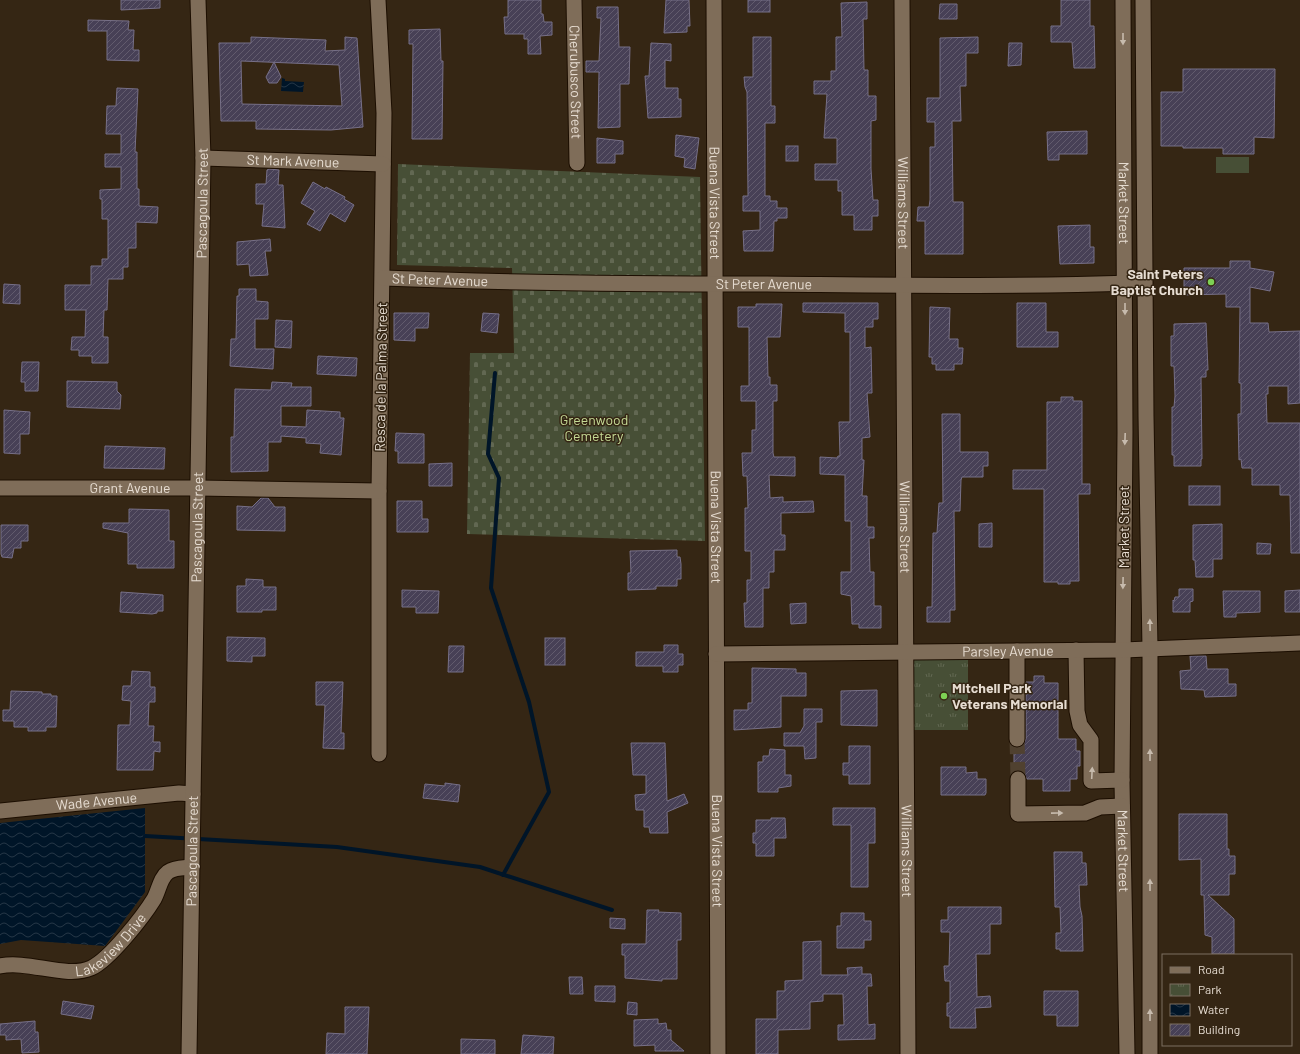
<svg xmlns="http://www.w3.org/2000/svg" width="1300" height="1054" font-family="Barlow,sans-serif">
	<defs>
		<pattern id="cemetery-stones" width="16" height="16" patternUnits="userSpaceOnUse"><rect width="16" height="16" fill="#474f36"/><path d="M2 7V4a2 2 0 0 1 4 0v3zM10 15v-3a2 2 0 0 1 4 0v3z" fill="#626852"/></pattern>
		<pattern id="park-tufts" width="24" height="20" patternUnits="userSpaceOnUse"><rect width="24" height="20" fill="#474f36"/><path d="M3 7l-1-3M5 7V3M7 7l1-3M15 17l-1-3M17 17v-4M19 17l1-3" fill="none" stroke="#626852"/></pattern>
		<pattern id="water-waves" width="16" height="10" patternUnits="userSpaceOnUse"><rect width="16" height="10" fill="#001528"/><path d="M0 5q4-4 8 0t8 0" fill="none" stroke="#253646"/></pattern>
		<pattern id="building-hatch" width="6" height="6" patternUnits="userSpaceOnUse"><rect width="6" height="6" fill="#474056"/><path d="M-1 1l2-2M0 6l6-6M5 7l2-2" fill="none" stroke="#625b6d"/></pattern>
	</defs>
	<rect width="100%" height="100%" fill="#352614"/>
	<rect fill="#474f36" x="1216" y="157" width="33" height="16"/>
	<path fill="url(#cemetery-stones)" d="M398,164L700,177L705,541L467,534L470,353H514L512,268L397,265Z"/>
	<rect fill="url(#park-tufts)" x="910" y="657" width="58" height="73"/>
	<g fill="url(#water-waves)">
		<path d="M282,78L285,79V81L304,82L303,92L281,91Z"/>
		<path d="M145,808V892L105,946L21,940L0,944V823Z"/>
	</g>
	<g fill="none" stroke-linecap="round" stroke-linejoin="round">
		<g stroke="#001528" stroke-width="4">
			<path d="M495,373L488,454L499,478L491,588L529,702L549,792L503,875"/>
			<path d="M145,836L337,847L480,867L612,910"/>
		</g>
	</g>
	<g fill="url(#building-hatch)" stroke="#777088" fill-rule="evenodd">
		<path d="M121,0H160V8L121,10Z"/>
		<path d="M508,0H541V14H543L544,22H552V35L540,36L541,54H528V39H524V34H505L504,17H508Z"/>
		<path d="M666,0H689L690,26H687V32L664,33Z"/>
		<rect x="748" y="0" width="22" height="12"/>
		<path d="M1061,0H1090V26H1094L1095,68H1074L1072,42H1051V26H1061Z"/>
		<path d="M867,2V19H863L864,70H868V96H876V120L871,121V169L873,200H878V216H872V230H854V215H842V191H838V180H815V164H837V138H824L827,94H814V81H831V71H836V37H842L841,3Z"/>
		<path d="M940,4H957V19H939Z"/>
		<path d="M597,7H618L619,47H630L629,84H620V127L598,128L599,72H586V61H599L601,18H597Z"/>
		<path d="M88,20L129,21L128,30H134L133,50H139V61L107,60V31H88Z"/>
		<path d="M440,29L441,61H443L442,139H412L413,44H409V30Z"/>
		<path d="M251,37L326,40L325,51L345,50V37L357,38L363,127L331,130L256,129V121H221L219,43H251ZM241,61L339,65L342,106L242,104Z"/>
		<path d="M753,37H771V106H775V123H765V196H770V201H777V208H787V218H777V221H774L773,251H744L743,231L760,230V211H743V196H748L747,92L745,87L744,77H753Z"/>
		<path d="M978,37V53H966V86H960L961,121H952L953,202H963V254H925V221H917L918,207H929L930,200V147H935V122H927V98H940V38Z"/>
		<path d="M651,43L671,44V61L665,60V88H678V99H681V117L648,118L645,76H649Z"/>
		<path d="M1009,43H1022L1021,65L1008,66Z"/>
		<path d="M274,62L281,77L277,83H269L266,77Z"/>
		<path d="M1183,69H1275L1274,138L1254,137V154H1223V148H1183V146H1161V92H1183Z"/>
		<path d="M117,88L138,89L135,152H137V189H139V206L158,207L157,223L136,222V248H128V267H123V279H108L107,310H104L103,337H108V363H92V356H79V350H71L72,337H85L86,310H65V285H91V266H102V259H108V219H102V199H100V190L121,189V167H105V154H121V134H106L107,106H116Z"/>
		<path d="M1087,131V154H1059V160H1048L1047,132Z"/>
		<path d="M676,135L699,138L695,169L684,167L685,158L675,156Z"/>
		<path d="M597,138L623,141V154H615V163H597Z"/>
		<rect x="786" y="146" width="12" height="15"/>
		<path d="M269,169L279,170L278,185H283L285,228L262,226L264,204H256V184H266L267,170Z"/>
		<path d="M313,182L325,189L326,187L345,197L344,199L354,205L345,222L330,213L320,231L307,224L315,211L301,203Z"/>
		<path d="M1090,225V247H1094V263L1060,264L1058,226Z"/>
		<path d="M270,239L271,251H265L268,275L250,276L249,264L237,265V242Z"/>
		<path d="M1230,261H1250V268L1274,272L1270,291L1250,287V323H1268L1269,332L1300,331V403L1288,404V386H1268V394H1266L1267,423H1300V553H1291L1290,495H1280V485H1252V468H1242L1241,459L1239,460L1238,414H1241V383H1239L1240,307H1226V294L1184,295V268H1230Z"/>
		<path d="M4,284L20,285V304L3,303Z"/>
		<path d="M239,289H256V301L268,302V319H255V349H274L273,369L230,366L231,339H236L237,296H239Z"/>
		<path d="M803,303H878V319H873V327H865V348L871,347L872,393H867L870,437L862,438V460H864L862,496H867V527H874V538H869L870,572H874V606H881V628H859V624H852L851,596L841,594V572H851V521H845V475L820,474V457L837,458L838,456H840L839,422H850V332H845V313L803,312Z"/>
		<path d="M1017,303H1046V332H1058V347H1017Z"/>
		<path d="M756,304H782L780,337H767L768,377H770V385H777V401H773V453L774,457H795V476L769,475L770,498L783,497V502L813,501L814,512L781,513V535H785V550H774V572H769V588H763V627H745L744,603H747V580H751V551H745V508H748L747,476H743L742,453H752V430H756V401H741V386H749V327H738V307H756Z"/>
		<path d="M930,307L950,308L949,339H958V348H963L962,364H954V370H936V364H932V357H929Z"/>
		<path d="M394,313H429L428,328H415V341L394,340Z"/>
		<path d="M483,313L499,314L497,333L481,331Z"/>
		<path d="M276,320L292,321L291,348L275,347Z"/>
		<path d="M1206,323L1208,370H1206V377H1201L1202,459H1201V466H1174V455H1172V407H1174L1175,396L1174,366H1171V336H1174V324Z"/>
		<path d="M318,356L357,358L356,376L317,374Z"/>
		<path d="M22,362H39L38,391H25V382H21Z"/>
		<path d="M67,381L117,382V391L121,395L120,409L67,407Z"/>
		<path d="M272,382L292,383L291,387H311V406H281V426L306,427L307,410L340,412V418H344L341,455L320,453L321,444L306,443V438L281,436V442H268V471L231,472V437H234L235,389L271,390Z"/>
		<path d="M1061,397H1073V401H1082V484H1090V494H1078L1079,581H1070V584H1058V582H1044V489H1013V470H1047V402H1061Z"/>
		<path d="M4,410L30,412L29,434H20V454L4,453Z"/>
		<path d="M942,414H960V452H988V466H983V477H962L961,480L960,511H954L955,610H950V622H927V607H932L933,533H937L939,503H943Z"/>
		<path d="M396,433L424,434V463H398V451H395Z"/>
		<path d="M105,446L165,448L164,469L104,468Z"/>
		<path d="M452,463V486H429V464Z"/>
		<rect x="1189" y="486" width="31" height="19"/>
		<path d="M261,498H268L275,507H285V531L237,530V506L252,507Z"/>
		<path d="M397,501H422V519H428V532H397Z"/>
		<path d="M129,509L169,510V541H174V568H137V564H128V533L103,528V523H129Z"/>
		<path d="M992,523V547H979V524Z"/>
		<path d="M1222,524V559H1213V577H1196L1195,560H1193V525Z"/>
		<path d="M1,525H28V541H21V548H14L12,558L2,557L1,554Z"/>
		<path d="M1257,543L1271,544L1270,554H1257Z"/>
		<path d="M677,550V557H680L681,564V579H677V586H656V589L628,590V573H631L630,551Z"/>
		<path d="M246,579L263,580V587H276V610H262V612H237V586H246Z"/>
		<path d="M1179,589H1193V601L1190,602V612H1173V600L1174,601L1175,597H1179Z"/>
		<path d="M402,590L439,591L438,613H416V607H402Z"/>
		<path d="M1300,590V612H1285V591Z"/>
		<path d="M1223,591H1260V612L1236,613V617H1224Z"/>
		<path d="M121,592L163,595V611H157V613L152,614L120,612Z"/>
		<path d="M806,603V623L791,624L790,604Z"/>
		<path d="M227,637L265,638V656H252V662L227,661Z"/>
		<rect x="545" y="638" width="20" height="27"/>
		<path d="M664,645H678V654H683V665H678V672H663V666H636V652H664Z"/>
		<path d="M449,646H464L463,672H448Z"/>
		<path d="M1190,656H1206L1207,669H1228V684H1236V696L1205,697L1204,690L1181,689L1180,671L1191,670Z"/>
		<path d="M752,668L796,669V673H806V696H781V727L734,730V710H748V703H752Z"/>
		<path d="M132,671L150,672V687H155V702H149L148,726H154L153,742H160V752L154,751L153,770H117L118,725H130L131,701L122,700L123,686H131Z"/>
		<path d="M1034,676H1044V683H1058V739H1076V751H1080V766H1077V779H1070V791H1043V779H1027L1023,771H1014V747H1022L1026,739V682H1034Z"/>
		<path d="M316,682H343L341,733H344V749L323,748L325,705H316Z"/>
		<path d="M877,690V726L841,725V691Z"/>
		<path d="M11,691L42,692V694H51V696H57L56,727H46V731H28V727H14V721H3V710H10Z"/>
		<path d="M804,709H822V722H816V758L805,759L804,746H784V733H800L804,726Z"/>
		<path d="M631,743H665L667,801L684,794L688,803L667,812L668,833H650L649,827H644V810H636L635,795L646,794V775H633Z"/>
		<path d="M849,746H870V784H849V775H843V763H849Z"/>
		<path d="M770,749L785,750V775H791V786L778,788V792H758V762H763V756H769Z"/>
		<path d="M941,767H966V773L977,772V779H986V793L985,795H941Z"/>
		<path d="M445,783L460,785L458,802L423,798L425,784L445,786Z"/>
		<path d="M833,808H875V843H868V887H851V825H833Z"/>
		<path d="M1179,814H1227V849H1229V856H1235V874H1229V895H1208L1234,919V954H1212V937L1205,935L1204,895H1201V859L1179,860Z"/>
		<path d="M771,818H785L786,838H774V856H756V843H753V833H756V820H771Z"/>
		<path d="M1054,852H1082V863H1086L1087,885H1079L1080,907L1082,916L1083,951H1060V949H1056V933H1061L1060,907H1055Z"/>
		<path d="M948,907H1001V924H990V954H976L977,997L990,996L991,1007L975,1008L976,1028H950V1016H947V1003H950V981H945L944,966H949L950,932H941V920H948Z"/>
		<path d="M647,910H659L658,912L681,913V940H677V979H662V981L625,978V955H622V944H646Z"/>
		<path d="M841,913H864V921H871V940H864V948H837V926H841Z"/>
		<path d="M610,918L625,919V929L610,928Z"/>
		<path d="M821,941V975H848L847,968L862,967V974H871L872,986H867L868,1025L875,1024V1039L838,1040V1025H844L843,994H823V1001L810,1002V1029L778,1030V1054H756V1019H777V991H785V981L803,980V942Z"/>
		<path d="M569,977H582L583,994H570Z"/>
		<path d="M595,986H615V1002L595,1001Z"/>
		<path d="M1044,991H1078V1026H1057V1015H1044Z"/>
		<path d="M63,1001L94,1006L91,1019L61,1014Z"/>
		<path d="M628,1002L637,1003V1015L627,1014Z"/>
		<path d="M345,1007H369L367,1054H326L327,1033L345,1034Z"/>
		<path d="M658,1019V1024L666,1023L667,1030H671V1040L684,1051H655V1045L634,1046V1020Z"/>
		<path d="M35,1021V1032H38L39,1052L22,1053L21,1039L6,1040V1035H0V1024Z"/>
		<path d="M523,1035L554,1037L553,1054H521Z"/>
		<path d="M461,1039L495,1040V1054H461Z"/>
	</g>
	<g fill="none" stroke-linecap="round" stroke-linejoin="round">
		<path stroke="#504130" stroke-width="15" stroke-dasharray="15 8" stroke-linecap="butt" d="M1017,739L1018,779"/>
		<defs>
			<g id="minor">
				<path d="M378,0L384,113L379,491V754"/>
				<path id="s1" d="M574,0L577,163"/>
				<path id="s2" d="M714,0L718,1054"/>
				<path id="s3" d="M902,0L908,1054"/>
				<path id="s4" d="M1123,0L1125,432L1122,782L1127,1054"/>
				<path d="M1143,0L1146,416L1150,648V1054"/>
				<path id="s5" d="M203,158L383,164"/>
				<path id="s6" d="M383,278C511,283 639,284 767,284C889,285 1012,287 1133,283"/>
				<path id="s7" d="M0,488H198L379,491"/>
				<path d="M1076,650L1077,711L1080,725L1091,740V781L1122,780"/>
				<path d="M1017,651V739"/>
				<path id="s8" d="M716,654L1123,650L1300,643"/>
				<path d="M1018,779V814L1085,813L1100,807L1122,806"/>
				<path id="s9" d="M0,811L179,793L193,794"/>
				<path id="s10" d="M0,966C29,960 66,979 91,968C109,960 143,917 154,899C159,890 160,878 168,872C175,867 184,868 192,867"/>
				<path id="s11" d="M189,1054L203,158L198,0"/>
			</g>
		</defs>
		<use href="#minor" stroke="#1c0e01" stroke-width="17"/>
		<use href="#minor" stroke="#7f6d59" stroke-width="15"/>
	</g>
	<defs><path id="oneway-solid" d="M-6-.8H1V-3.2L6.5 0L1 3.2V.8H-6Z"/></defs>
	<g fill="#c7bbad">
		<use href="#oneway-solid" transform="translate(1123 39) rotate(90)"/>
		<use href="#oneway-solid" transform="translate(1125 309) rotate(90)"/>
		<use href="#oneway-solid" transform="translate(1125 439) rotate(92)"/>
		<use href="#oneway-solid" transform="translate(1123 583) rotate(91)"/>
		<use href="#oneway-solid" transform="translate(1150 625) rotate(-91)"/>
		<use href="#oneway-solid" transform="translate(1150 755) rotate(-90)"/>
		<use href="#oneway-solid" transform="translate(1092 773) rotate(-87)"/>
		<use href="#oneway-solid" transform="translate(1057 813) rotate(-1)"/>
		<use href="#oneway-solid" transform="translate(1150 885) rotate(-90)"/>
		<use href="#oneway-solid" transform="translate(1150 1015) rotate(-90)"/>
	</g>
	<g fill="#7dd154" stroke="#352614" stroke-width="1.5">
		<circle cx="1211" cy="282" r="4"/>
		<circle cx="944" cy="696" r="4"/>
	</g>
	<g text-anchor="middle" stroke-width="3" stroke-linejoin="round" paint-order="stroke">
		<g font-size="14" fill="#e6dcd1" stroke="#352614">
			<text dy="5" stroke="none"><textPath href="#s1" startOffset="82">Cherubusco Street</textPath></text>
			<text dy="5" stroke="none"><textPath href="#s5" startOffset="90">St Mark Avenue</textPath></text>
			<text dy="5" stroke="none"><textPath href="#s11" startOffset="851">Pascagoula Street</textPath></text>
			<text dy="5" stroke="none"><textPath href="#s2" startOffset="203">Buena Vista Street</textPath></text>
			<text dy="5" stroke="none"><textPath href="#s3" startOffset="203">Williams Street</textPath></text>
			<text dy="5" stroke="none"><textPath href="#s4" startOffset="203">Market Street</textPath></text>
			<text dy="5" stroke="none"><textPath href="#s6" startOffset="57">St Peter Avenue</textPath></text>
			<text dy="5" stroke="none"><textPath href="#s6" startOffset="381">St Peter Avenue</textPath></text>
			<text transform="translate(381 377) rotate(-89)" y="5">Resca de la Palma Street</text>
			<text dy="5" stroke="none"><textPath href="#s7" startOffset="130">Grant Avenue</textPath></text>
			<text dy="5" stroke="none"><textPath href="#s11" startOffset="527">Pascagoula Street</textPath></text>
			<text dy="5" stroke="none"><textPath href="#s2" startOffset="527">Buena Vista Street</textPath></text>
			<text dy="5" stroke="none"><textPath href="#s3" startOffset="527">Williams Street</textPath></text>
			<text transform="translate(1124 527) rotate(-90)" y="5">Market Street</text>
			<text dy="5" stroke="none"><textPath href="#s8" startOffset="292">Parsley Avenue</textPath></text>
			<text dy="5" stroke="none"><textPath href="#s9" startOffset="97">Wade Avenue</textPath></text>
			<text dy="5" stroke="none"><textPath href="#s11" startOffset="203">Pascagoula Street</textPath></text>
			<text dy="5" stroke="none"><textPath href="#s2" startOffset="851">Buena Vista Street</textPath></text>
			<text dy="5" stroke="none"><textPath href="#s3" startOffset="851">Williams Street</textPath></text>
			<text dy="5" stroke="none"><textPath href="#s4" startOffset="851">Market Street</textPath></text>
			<text dy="5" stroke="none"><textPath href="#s10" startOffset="121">Lakeview Drive</textPath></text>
		</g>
		<g font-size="14" font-weight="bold" fill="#e6dcd1" stroke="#352614" text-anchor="end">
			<text x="1203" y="279">Saint Peters<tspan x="1203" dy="16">Baptist Church</tspan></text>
			<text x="952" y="693" text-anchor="start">Mitchell Park<tspan x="952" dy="16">Veterans Memorial</tspan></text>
		</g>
		<g font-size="14" fill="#c5da96" stroke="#352614">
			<text x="594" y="425">Greenwood<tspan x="594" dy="16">Cemetery</tspan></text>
		</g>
	</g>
	<rect x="1162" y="954" width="130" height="92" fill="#352614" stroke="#7c6f60"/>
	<rect x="1170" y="967" width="20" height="6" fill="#7f6d59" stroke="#7c6f60"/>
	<text x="1198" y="974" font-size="12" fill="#e6dcd1">Road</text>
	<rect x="1170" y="984" width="20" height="12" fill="url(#park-tufts)" stroke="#7c6f60"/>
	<text x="1198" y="994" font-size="12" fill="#e6dcd1">Park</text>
	<rect x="1170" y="1004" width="20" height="12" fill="url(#water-waves)" stroke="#7c6f60"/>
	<text x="1198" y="1014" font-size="12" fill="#e6dcd1">Water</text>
	<rect x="1170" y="1024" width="20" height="12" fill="url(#building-hatch)" stroke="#7c6f60"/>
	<text x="1198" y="1034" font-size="12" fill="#e6dcd1">Building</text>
</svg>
